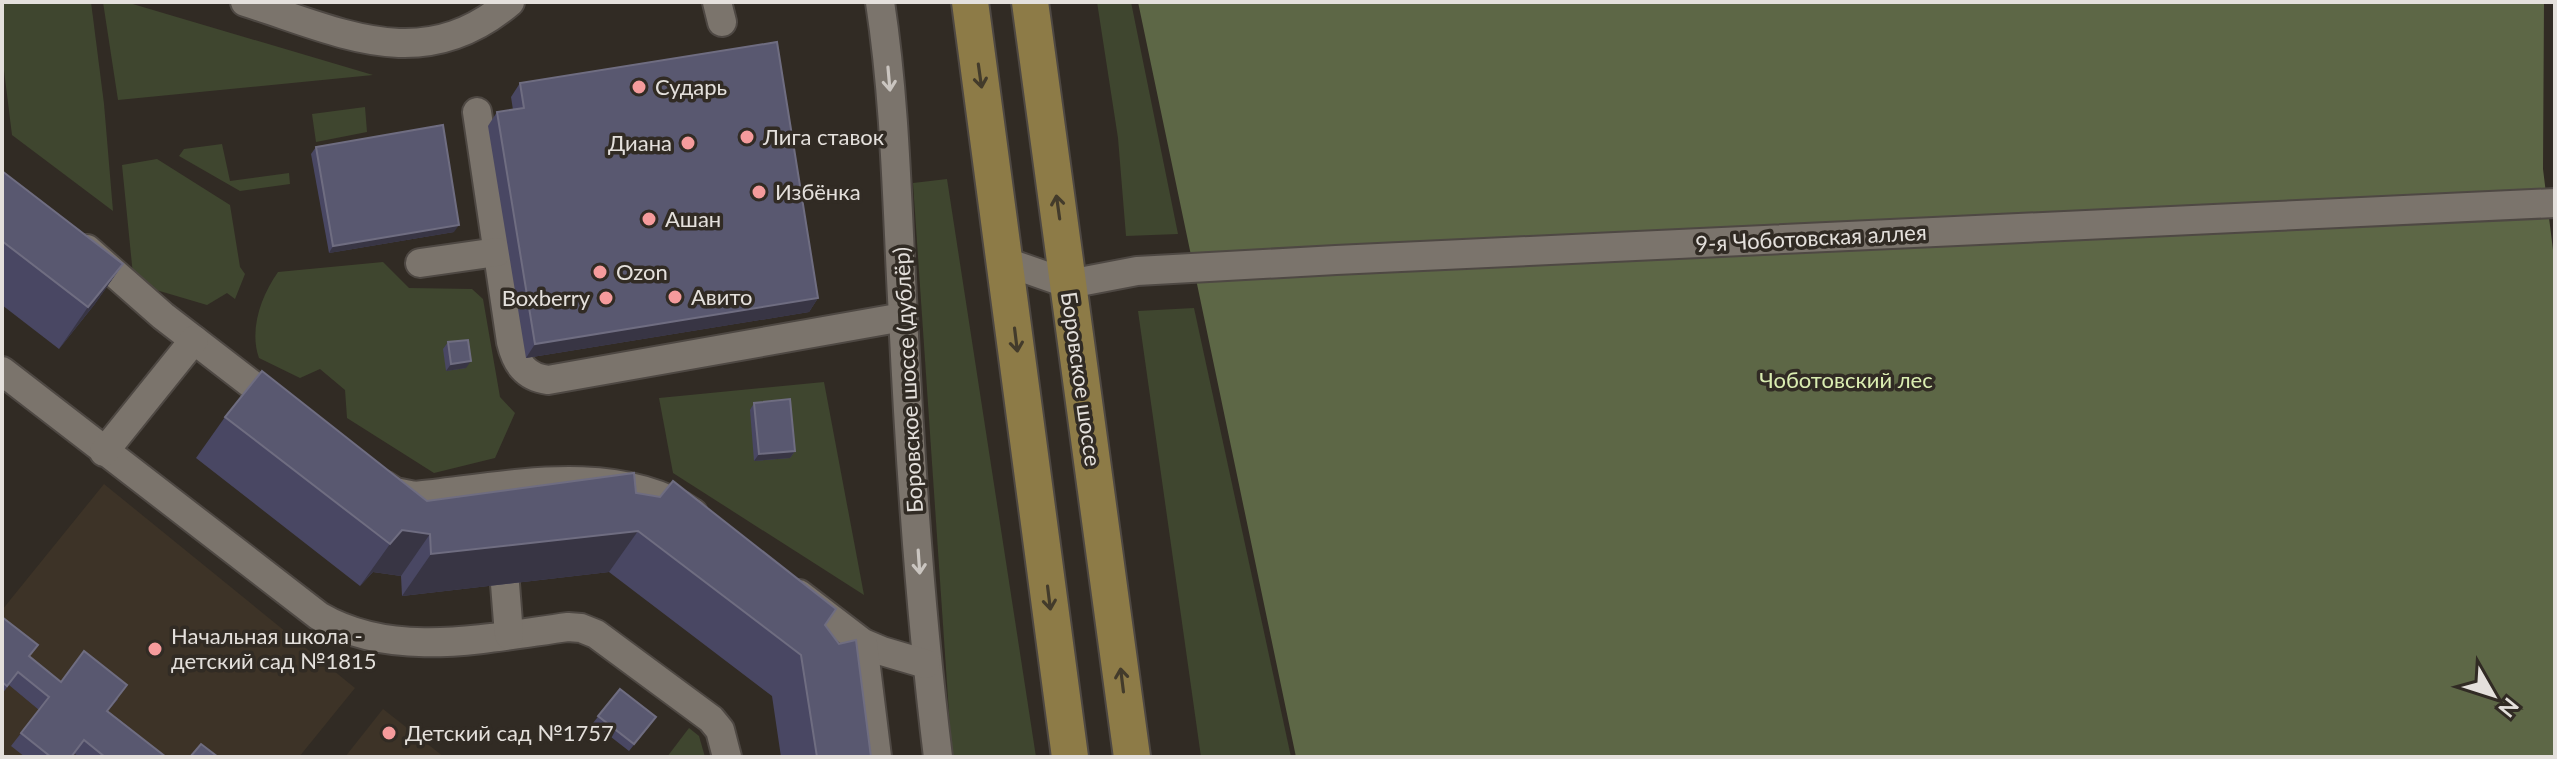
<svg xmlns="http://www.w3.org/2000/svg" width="2557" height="759" font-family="Lato,sans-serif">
	<rect width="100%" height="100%" fill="#312b24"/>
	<g fill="#3d3327">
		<path d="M104,484L355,688L299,757H2V610Z"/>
		<path d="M383,709L444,757H345Z"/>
	</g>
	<g fill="#3f462f">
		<path d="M2,2H91L104,104L113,211L12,135L2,54Z"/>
		<path d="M103,2H126L373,75L118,100Z"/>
		<path d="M1097,2H1131L1178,234L1126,236L1118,138Z"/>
		<path d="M365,107L367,132L316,142L312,114Z"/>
		<path d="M222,144L230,181L289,173L290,184L240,191L179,156L184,149Z"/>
		<path d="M157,159L230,205L240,267L245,274L235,299L227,293L207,305L146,287L133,275L122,165Z"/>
		<path d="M947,179L1036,757H952L913,183Z"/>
		<path d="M383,262L409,288L472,289L483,299L500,397L515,413L495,458L434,473L347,418L345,390L320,369L300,378L259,358C249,330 261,296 278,272Z"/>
		<path d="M1194,308L1291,757H1201L1138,311Z"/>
		<path d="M824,382L864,595L673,473L659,398Z"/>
		<path d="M689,728L699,736L705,757H667Z"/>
	</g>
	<path fill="#5d6746" d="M1138,2H2544L2543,169L2555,266V757H1296Z"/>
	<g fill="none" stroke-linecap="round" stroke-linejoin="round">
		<defs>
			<g id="minor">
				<path d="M245,2C341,32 422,77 510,2"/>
				<path d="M717,2L722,22"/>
				<path d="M880,2C896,106 897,211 903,316C910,463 920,611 938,757"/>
				<path d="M477,112L511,342C516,363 525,377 548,380L903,317"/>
				<path d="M87,249L163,316L281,407"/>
				<path d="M1006,262L1069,284L1137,271L1336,260L2555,203"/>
				<path d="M420,263L497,252"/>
				<path d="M2,371L319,616C394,660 486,638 568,627L581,628L596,634L711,719L720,730L727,757"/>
				<path d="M104,452L194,340"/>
				<path d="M384,485L395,492L415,496C504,487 614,460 693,513"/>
				<path d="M505,584L509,635"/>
				<path d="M799,594L863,643L882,651L926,664"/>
				<path d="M863,643L877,757"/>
			</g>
			<g id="major">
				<path d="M970,2L1070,757"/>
				<path d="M1030,2L1132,757"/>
			</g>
		</defs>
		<use href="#minor" stroke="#4e4843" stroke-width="32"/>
		<use href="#major" stroke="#4e4843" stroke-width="40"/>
		<use href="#minor" stroke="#7b746c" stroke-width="28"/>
		<use href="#major" stroke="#8d7b47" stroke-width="36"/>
	</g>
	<g fill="#494763">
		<path d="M520,83L818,298L809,312L526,358L488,126L497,112L513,110L511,97Z"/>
		<path d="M316,147L454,232L329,253L311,154Z"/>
		<path d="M2,171L123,264L94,305L59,349L2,305Z"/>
		<path d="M448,342L466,368L446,371L443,349Z"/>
		<path d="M754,403L795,451L790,458L754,461L750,410Z"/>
		<path d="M225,417L427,501L636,493L836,609L825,625L871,757H781L772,696L609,572L402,596L401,576L373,572L360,586L196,458Z"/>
		<path d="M2,617L30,657L61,682L118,699L108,711L166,757H79L75,754L72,757H25L11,746L39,710L9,685L2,694Z"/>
		<path d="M620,689L651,724L629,751L593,723Z"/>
	</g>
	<g fill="#383544">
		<path d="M459,225L454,232L329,253L333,246Z"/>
		<path d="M123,264L94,305L59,349L88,307Z"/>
		<path d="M818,298L809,312L526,358L535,344Z"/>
		<path d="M471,361L466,368L446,371L451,364Z"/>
		<path d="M795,451L790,458L754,461L759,454Z"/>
		<path d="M402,530L430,534L401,576L373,572L360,586L390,544Z"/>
		<path d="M638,531L609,572L402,596L431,554Z"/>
	</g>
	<g fill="#595870" stroke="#6f6d81" stroke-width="2">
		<path d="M777,42L818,298L535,344L497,112L524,108L520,83Z"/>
		<path d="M443,125L459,225L333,246L316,147Z"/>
		<path d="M2,171L123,264L88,307L2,241Z"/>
		<path d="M468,340L471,361L451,364L448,342Z"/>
		<path d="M262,371L427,501L634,473L636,493L660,497L673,481L836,609L825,625L839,644L856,640L871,757H817L801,655L638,531L431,554L430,534L402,530L390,544L225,417Z"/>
		<path d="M790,399L795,451L759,454L754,403Z"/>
		<path d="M2,617L38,645L29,656L61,682L84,651L127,685L107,711L166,757H105L84,740L71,757H51L21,733L49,697L18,672L7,686L2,682Z"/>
		<path d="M620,689L656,717L634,744L598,716Z"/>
		<path d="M201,744L218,757H190Z"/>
	</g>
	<defs><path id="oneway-shaft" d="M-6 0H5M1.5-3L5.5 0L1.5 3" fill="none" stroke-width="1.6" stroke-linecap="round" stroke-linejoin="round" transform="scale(2)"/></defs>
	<g stroke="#433b2b">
		<use href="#oneway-shaft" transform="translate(980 76) rotate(82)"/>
		<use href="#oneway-shaft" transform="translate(1058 207) rotate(-98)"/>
		<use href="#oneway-shaft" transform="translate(1016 340) rotate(83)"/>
		<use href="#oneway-shaft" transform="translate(1049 598) rotate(83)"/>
		<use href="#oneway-shaft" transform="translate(1122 680) rotate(-97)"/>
	</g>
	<g stroke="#cac5c0">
		<use href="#oneway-shaft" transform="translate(889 79) rotate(85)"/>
		<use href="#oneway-shaft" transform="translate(919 562) rotate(86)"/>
	</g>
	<g fill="#f59b9c" stroke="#312b24" stroke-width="3">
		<circle cx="639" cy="87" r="8"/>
		<circle cx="747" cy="137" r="8"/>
		<circle cx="688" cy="143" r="8"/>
		<circle cx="759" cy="192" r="8"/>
		<circle cx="649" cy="219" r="8"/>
		<circle cx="600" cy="272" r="8"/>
		<circle cx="675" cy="297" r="8"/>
		<circle cx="606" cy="298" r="8"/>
		<circle cx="155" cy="649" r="8"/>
		<circle cx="389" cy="733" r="8"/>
	</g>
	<g text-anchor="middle" stroke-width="7" stroke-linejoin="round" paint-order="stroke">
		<g font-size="22" fill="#e4e0dc" stroke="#312b24" text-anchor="start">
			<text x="655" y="95">Сударь</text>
			<text x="763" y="145">Лига ставок</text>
			<text x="672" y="151" text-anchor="end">Диана</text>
			<text x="775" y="200">Избёнка</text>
			<text x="665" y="227">Ашан</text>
			<text x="616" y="280">Ozon</text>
			<text x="691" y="305">Авито</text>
			<text x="590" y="306" text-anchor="end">Boxberry</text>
			<text x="171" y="644">Начальная школа -<tspan x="171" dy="25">детский сад №1815</tspan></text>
			<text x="405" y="741">Детский сад №1757</text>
		</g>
		<g font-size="22" fill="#e4e0dc" stroke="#312b24">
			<text transform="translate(1811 238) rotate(-3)" y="8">9-я Чоботовская аллея</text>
			<text transform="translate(1081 379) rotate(82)" y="8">Боровское шоссе</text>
			<text transform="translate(908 380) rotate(-93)" y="8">Боровское шоссе (дублёр)</text>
		</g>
		<g font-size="22" fill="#daedb1" stroke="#312b24">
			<text x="1846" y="388">Чоботовский лес</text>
		</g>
	</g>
	<rect width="2557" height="759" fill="none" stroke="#e4e0dc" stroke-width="8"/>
	<g transform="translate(2493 695) rotate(129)" stroke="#312b24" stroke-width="6" paint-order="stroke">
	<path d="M0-6L14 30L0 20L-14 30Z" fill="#e4e0dc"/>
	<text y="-12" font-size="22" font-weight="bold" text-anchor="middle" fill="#e4e0dc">N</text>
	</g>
</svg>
